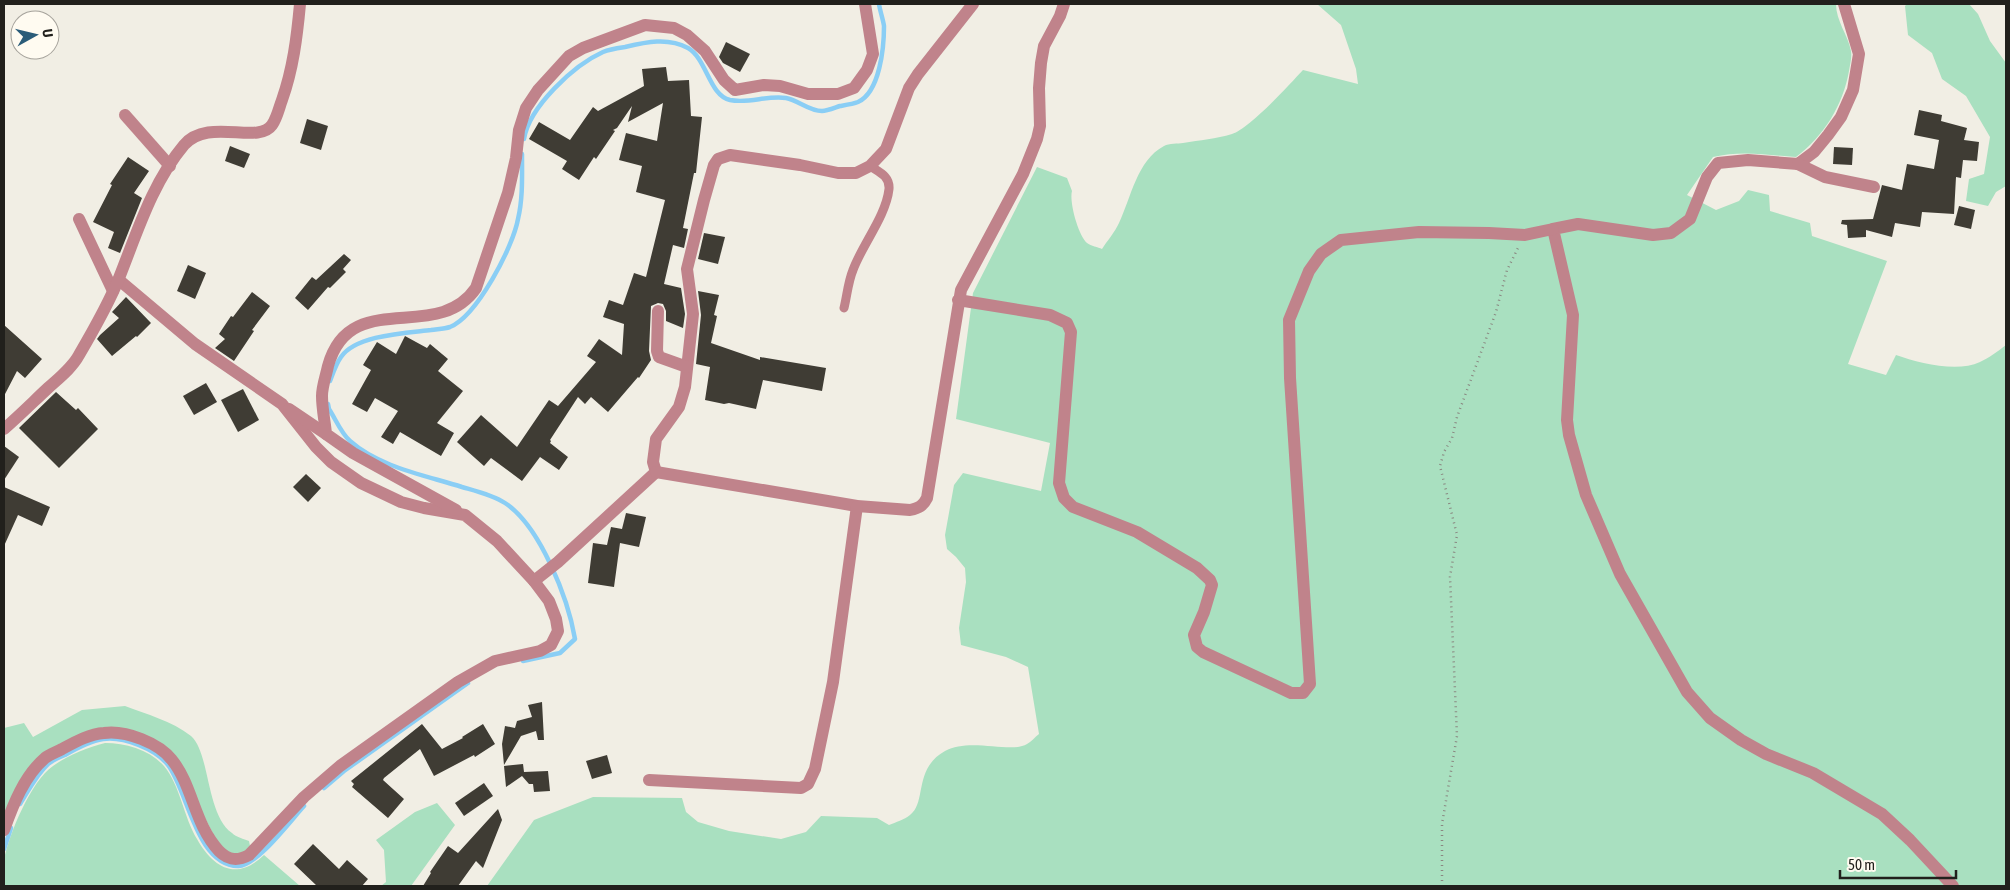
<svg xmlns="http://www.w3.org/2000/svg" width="2010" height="890" font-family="'Asap Condensed',sans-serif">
	<rect width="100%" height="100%" fill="#f1eee4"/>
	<g fill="#a9e0c0">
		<path d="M1317,4H1836C1836,21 1848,35 1851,51C1852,58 1850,64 1849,71C1843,105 1824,136 1796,157C1768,155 1741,150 1713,157L1687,195L1716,210L1739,201L1748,190L1769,195L1770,211L1810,223L1812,236L1887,261L1848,364L1886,375L1896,355C1919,363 1957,373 1980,362C1989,358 1998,351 2006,345V886H487L534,820L593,797L682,798L686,812L698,822L729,831L781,839L806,832L821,816L877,818L889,825C896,822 904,820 910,815C927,802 913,769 945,751C970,737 1011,754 1027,744C1031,742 1035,737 1039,734L1028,667L1006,657L961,645L959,628L966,582L965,568L956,557L947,549L945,535L954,485L963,473L1041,491L1050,443L956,419L973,293L1037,167L1067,178L1072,191C1069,201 1078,235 1087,243C1091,246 1098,247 1102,249C1107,241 1115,232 1119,223C1131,198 1137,160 1164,146C1169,143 1178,144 1183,143C1200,140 1216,139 1232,134C1250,128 1289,85 1303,70L1358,84L1356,69L1341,25Z"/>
		<path d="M1907,4H1969L1978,14L1990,41L2006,63V186L1996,192L1988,206L1966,201L1969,179L1984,174L1990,137L1966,96L1942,79L1932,53L1908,35L1905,6Z"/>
		<path d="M125,706C146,714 172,721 191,736C210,752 206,815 232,833C236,837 244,839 249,841L250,846L238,858L222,851L174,758L122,732L44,756L4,823V728L24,723L33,737L82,710Z"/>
		<path d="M105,743C126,743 150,750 164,766C180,785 184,818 197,839C214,869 237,881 264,855L300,886H4C4,878 2,868 4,860C9,834 31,781 53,766C68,755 87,748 105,743Z"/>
		<path d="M437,803L455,825L411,886H381L386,882L384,850L376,840L415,812Z"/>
	</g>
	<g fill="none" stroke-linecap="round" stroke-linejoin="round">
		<g stroke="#8acef5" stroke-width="4.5">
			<path d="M524,139C529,107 574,65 603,52C610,49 618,48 625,47C646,42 668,37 688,48C707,59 709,95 730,100C749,104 767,95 786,98C798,100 809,111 822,111C827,111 834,108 840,106C846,105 853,104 858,102C880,92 884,47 884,26C883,19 880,11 879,4"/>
			<path d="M330,381C333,373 336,364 341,357C356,335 406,333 431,330C437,329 444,329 450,327C477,316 513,247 518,219C523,198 522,176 522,154"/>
			<path d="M328,404L329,409C335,418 341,433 350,441C379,467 424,475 462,487C476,491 493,495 505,503C540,526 568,598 575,639L560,653L523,661"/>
			<path d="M324,788L344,771L468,683"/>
			<path d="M20,804C29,790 36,775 48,764C53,760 60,757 65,755C77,748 90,741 103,739C123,736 156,749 168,765C188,791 196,865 238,866C256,867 291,820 304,806"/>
			<path d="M4,849L11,828"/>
		</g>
	</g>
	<g fill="#3f3c34">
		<path d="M726,42L750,54L740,72L723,63L719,57Z"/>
		<path d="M666,67L668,81L689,80L691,116L702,117L696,173H694L683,228L688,229L684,248L673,245L664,284L681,288L685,314L683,328L666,321V311L663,304L658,303L651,306L649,351L651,360L639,378L638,377L608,412L591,397L585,404L578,397L550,440L551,441L550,443L568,457L559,470L540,457L522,481L491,458L484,466L457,442L481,415L517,447L549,400L558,406L596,362L587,356L599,339L622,355L624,324L603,317L609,300L623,305L634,273L646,277L665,200L636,192L642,166L619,160L626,133L657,141L663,103L628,122L632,106L617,128L613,130L615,131L596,159L594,157L579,180L562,169L567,161L529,139L539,122L570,140L593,107L598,111L644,86L642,69Z"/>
		<path d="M1919,110L1942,115L1941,121L1967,128L1964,140L1979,142L1977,161L1963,160L1961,178L1956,177L1954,214L1922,212L1920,227L1895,223L1892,237L1866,230V237L1848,238L1847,225L1841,224L1842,220L1873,219L1882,185L1902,190L1907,164L1934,169L1939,140L1914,135Z"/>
		<path d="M307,119L328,126L321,150L300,143Z"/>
		<path d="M230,146L250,154L244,168L225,161Z"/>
		<path d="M1834,147L1853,148L1852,165L1833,164Z"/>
		<path d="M128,157L149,171L134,193L142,198L120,253L108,248L114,232L93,222L112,185L110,184Z"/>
		<path d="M1959,206L1975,210L1971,229L1954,225Z"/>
		<path d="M704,233L725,237L718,264L698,259Z"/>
		<path d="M344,254L351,260L343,269L346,272L330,288L328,287L308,310L295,298L312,277L316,280Z"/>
		<path d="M188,265L206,273L195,299L177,291Z"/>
		<path d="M698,291L719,295L714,315L717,316L711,343L760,360V357L826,368L822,391L763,380L756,409L729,403L724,404L705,400L710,367L696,364L701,315Z"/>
		<path d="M252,292L270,306L252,330L254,331L234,361L215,348L225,339L219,334L231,316L233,317Z"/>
		<path d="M126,297L151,323L137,337L136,336L112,356L97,339L100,335L119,318L112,312Z"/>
		<path d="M4,325L42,359L25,378L17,371L4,396Z"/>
		<path d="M405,336L427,348L430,344L448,359L438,371L463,391L437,423L454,433L441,456L400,432L393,444L381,437L398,411L375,398L367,412L352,404L371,370L363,365L377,342L396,354Z"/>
		<path d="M206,383L217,402L194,415L183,396Z"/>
		<path d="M243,389L259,420L238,432L221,400Z"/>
		<path d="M56,392L76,410L78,408L98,429L59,468L19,428Z"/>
		<path d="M4,446L19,457L4,480Z"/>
		<path d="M306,474L321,488L308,502L293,487Z"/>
		<path d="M4,487L50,507L42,526L18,515L4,546Z"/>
		<path d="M626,513L646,517L639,547L620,543L614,587L588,583L593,543L607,545L611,527L622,529Z"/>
		<path d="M542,702L544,740H538L536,731L521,736L504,765L502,744L505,726L515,728L517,721L532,717L528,705Z"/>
		<path d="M422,724L442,749L463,738L462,737L483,724L495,744L475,757L474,755L434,776L420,749L384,778L383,780L404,799L388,818L352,787L354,784L351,781Z"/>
		<path d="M607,755L612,773L592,779L586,761Z"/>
		<path d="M523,764L524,772L548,771L550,791L534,792L533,784H529L522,776L506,787L504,766Z"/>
		<path d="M484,783L493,796L464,816L455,803Z"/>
		<path d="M498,809L502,820L483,868L476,861L458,886H423L431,873L430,872L448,846L458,853Z"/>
		<path d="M313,844L339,869L347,860L368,879L362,886H317L294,864Z"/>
	</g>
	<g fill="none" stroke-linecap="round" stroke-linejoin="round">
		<path stroke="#8a8881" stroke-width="2.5" stroke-dasharray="1 4" stroke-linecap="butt" d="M1442,886V824L1457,736L1450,577L1457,535L1440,466L1444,452L1452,438L1457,417L1496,312L1507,270L1518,248"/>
		<path stroke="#c0838b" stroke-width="9" d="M844,308C847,296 848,282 853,270C862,245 886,216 889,189C890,176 879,172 870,166"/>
		<g stroke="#c0838b" stroke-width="12">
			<path d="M1844,4L1859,54L1853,90L1841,117L1828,135L1814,152L1798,164L1748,160L1718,163L1707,177L1690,219L1671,233L1653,235L1578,224L1553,229L1573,315L1567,420L1569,435L1586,495L1620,574L1687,692L1710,718L1741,740L1766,754L1813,773L1882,814L1910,840L1953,886"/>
			<path d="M125,115L170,166"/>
			<path d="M1798,164L1825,177L1874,187"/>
			<path d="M79,219L113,291"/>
			<path d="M119,280L195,344L282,404L316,447L331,462L361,483L401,502L424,508L465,515L497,541L534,581L558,562L656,472L653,462L656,439L679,407L685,387L693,314L687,269L704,200L714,165L718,159L730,155L800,165L838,173H856L870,166L886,149L909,88L918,74L973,4"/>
			<path d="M958,300L1050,315L1067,323L1071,332L1059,483L1064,498L1073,507L1137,532L1197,568L1210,580L1212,585L1204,612L1194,635L1197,647L1203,652L1291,693H1303L1310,684L1290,378L1289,320L1309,271L1321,254L1341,240L1419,232L1489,233L1525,235L1553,229"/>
			<path d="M658,311L657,351L659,357L687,367"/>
			<path d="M289,409L326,434"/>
			<path d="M656,472L857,506L910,510C919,508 923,506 927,498L961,290L1023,174L1037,139L1040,126L1039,88L1041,63L1044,46L1060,16L1064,4"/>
			<path d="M456,510L353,453L326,434C325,422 322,409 322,396C322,386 326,376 328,366C350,286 437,345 476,288L508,193L516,158L519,130L526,108L538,90L569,56L583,48L645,25L674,28L687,35L705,51L724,80L735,90L764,85L780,86L808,94H838L854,88L867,70L873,54L865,4"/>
			<path d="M649,780L801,788L808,784L815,769L833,682L857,506"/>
			<path d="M4,830C13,805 24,776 45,758C50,754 57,752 62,749C75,742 89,734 104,733C126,730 159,743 172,760C193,786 194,824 219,851C229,861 238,861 249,855L304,797L340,766L458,682L495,661L540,651L551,645L558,631L556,619L549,601L534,581"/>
		</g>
		<path stroke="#c0838b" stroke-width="12" d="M4,429C19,416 33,402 48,388C59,378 72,368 79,355C93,331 109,303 119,278C137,233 152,183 184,145C208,117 258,145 272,125C277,118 279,108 282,100C293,69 297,37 300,4"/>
	</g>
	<rect width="2010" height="890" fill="none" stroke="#21201c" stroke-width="10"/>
	<g transform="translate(35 35) rotate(82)"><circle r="24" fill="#fffbf1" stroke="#a6a39c"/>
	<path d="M0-4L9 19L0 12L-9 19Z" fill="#2a5c79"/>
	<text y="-8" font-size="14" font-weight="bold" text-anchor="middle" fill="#21201c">U</text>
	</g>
	<path d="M1840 870v8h116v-8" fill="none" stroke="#21201c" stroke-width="2.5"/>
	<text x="1848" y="870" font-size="15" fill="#21201c" stroke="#fffbf1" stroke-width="4" paint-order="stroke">50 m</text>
</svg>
